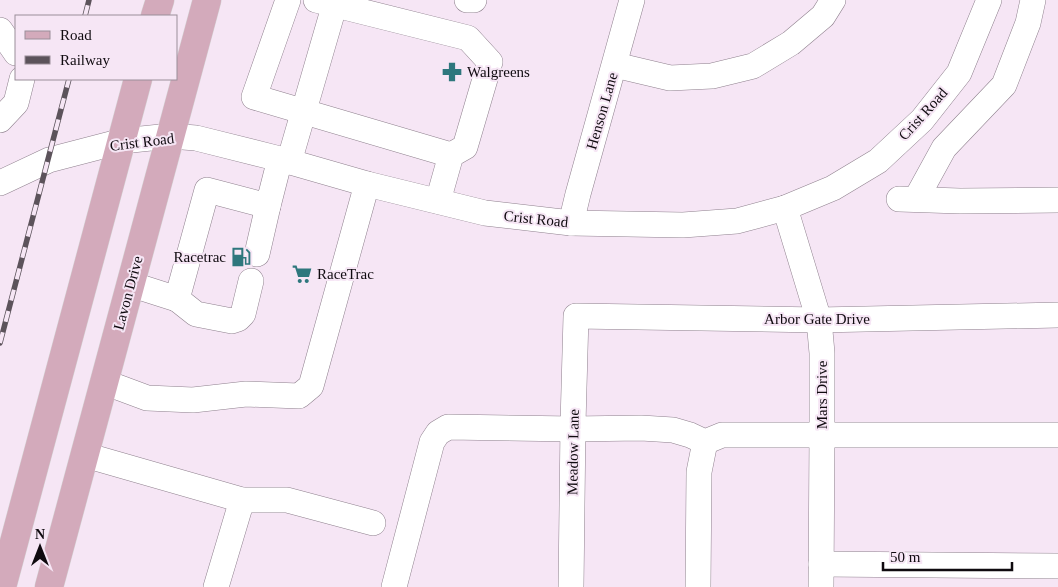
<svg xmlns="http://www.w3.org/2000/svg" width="1058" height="587" font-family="Georgia,serif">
	<rect width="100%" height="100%" fill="#f6e6f5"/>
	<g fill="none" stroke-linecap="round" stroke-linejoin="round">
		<defs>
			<g id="minor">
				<path d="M288,0L254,97L451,155"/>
				<path d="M316,0L468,38L490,62L465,147L451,155L438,201"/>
				<path d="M467,0H474"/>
				<path d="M0,30L16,53"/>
				<path d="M615,65L670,78L712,76L753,66L791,43L823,16L833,0"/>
				<path d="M0,120L16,103L22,79"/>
				<path d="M289,162L336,0"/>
				<path d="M0,183L49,160L122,141L170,136L196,138L280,159L367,184L485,213L571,223L683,225L737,221L785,208L833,188L878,161L922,120L959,73L989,0"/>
				<path d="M899,199L960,201L1058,200"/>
				<path d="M916,199L944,148L1004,85L1028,23L1033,0"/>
				<path d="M785,208L819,320L822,353V434L821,587"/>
				<path d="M571,223L578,194L632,0"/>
				<path d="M257,254L268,206"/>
				<path d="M130,284L177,299L207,190L268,206L280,159"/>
				<path d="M177,299L196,314L232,321L238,319L243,314L251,281"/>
				<path d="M104,382L147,398L193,400L246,394L299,396L311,386L367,184"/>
				<path d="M85,455L242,500H287L373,523"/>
				<path d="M821,564L1058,566"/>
				<path d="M216,587L242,500"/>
				<path d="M394,587L432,442L438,433L448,427L573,429L641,428L673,430L690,435L705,442L722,435H1058"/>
				<path d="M571,587L573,424L576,316L819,320L1058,315"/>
				<path d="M698,587L699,472L705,442"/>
			</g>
			<g id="major">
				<path d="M155,16L160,0"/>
				<path d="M2,587L138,79"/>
				<path d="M49,587L207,0"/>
			</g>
		</defs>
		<use href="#minor" stroke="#8f818e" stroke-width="26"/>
		<use href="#major" stroke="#d4d3d4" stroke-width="29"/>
		<use href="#minor" stroke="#fff" stroke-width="25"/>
		<use href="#major" stroke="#d3aabb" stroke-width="28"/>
		<defs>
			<g id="rail">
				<path d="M85,16L89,0"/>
				<path d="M0,343L69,79"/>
			</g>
		</defs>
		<use href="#rail" stroke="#5c535b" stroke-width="5.5"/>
		<use href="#rail" stroke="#f6e6f5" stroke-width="4" stroke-dasharray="11" stroke-linecap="butt"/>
	</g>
	<defs>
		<symbol id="pharmacy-bare" viewBox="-9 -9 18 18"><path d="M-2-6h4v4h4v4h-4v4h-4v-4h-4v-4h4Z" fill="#2e777d" stroke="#f6e6f5" stroke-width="2.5" paint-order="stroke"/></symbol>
		<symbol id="fuel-bare" viewBox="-9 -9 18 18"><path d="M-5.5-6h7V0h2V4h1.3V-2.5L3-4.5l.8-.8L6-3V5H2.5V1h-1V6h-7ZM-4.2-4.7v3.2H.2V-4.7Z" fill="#2e777d" stroke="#f6e6f5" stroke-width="2.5" paint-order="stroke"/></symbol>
		<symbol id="supermarket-bare" viewBox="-9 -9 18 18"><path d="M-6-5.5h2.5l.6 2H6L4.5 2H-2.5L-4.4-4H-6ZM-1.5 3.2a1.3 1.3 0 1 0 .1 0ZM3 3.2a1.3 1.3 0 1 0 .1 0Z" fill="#2e777d" stroke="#f6e6f5" stroke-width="2.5" paint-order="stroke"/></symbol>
	</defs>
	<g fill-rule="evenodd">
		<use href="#pharmacy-bare" x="438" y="58" width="28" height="28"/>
		<use href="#fuel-bare" x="227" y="243" width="28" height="28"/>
		<use href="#supermarket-bare" x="288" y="260" width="28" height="28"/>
	</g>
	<g text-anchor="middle" stroke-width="4" stroke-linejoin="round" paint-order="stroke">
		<g font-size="15" fill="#0f0a0f" stroke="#f6e6f5" text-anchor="start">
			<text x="467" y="77">Walgreens</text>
			<text x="226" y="262" text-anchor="end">Racetrac</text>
			<text x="317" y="279">RaceTrac</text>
		</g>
		<g font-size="15" fill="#0f0a0f" stroke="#f6e6f5">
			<text transform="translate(602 111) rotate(-74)" y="5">Henson Lane</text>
			<text transform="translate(923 114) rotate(-48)" y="5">Crist Road</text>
			<text transform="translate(142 142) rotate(-7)" y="5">Crist Road</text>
			<text transform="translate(536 219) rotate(6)" y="5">Crist Road</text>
			<text transform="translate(128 293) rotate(-75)" y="5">Lavon Drive</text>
			<text x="817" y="324">Arbor Gate Drive</text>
			<text transform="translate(822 395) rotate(-90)" y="5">Mars Drive</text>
			<text transform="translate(573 452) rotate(-89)" y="5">Meadow Lane</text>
		</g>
	</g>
	<rect x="15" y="15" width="162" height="65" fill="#f6e6f5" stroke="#9a8e99"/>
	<rect x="25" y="31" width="25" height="8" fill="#d3aabb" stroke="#9a8e99"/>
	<text x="60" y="40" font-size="15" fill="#0f0a0f">Road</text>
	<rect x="25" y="56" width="25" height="8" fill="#5c535b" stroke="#9a8e99"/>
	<text x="60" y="65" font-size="15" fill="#0f0a0f">Railway</text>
	<g transform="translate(40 547)" stroke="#f6e6f5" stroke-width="4" paint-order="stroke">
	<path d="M0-4L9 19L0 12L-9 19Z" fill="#0f0a0f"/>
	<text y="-8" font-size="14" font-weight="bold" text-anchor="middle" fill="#0f0a0f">N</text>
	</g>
	<path d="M883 562v8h129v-8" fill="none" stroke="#0f0a0f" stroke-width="2.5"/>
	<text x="890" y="562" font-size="15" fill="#0f0a0f" stroke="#f6e6f5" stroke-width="4" paint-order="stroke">50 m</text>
</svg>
